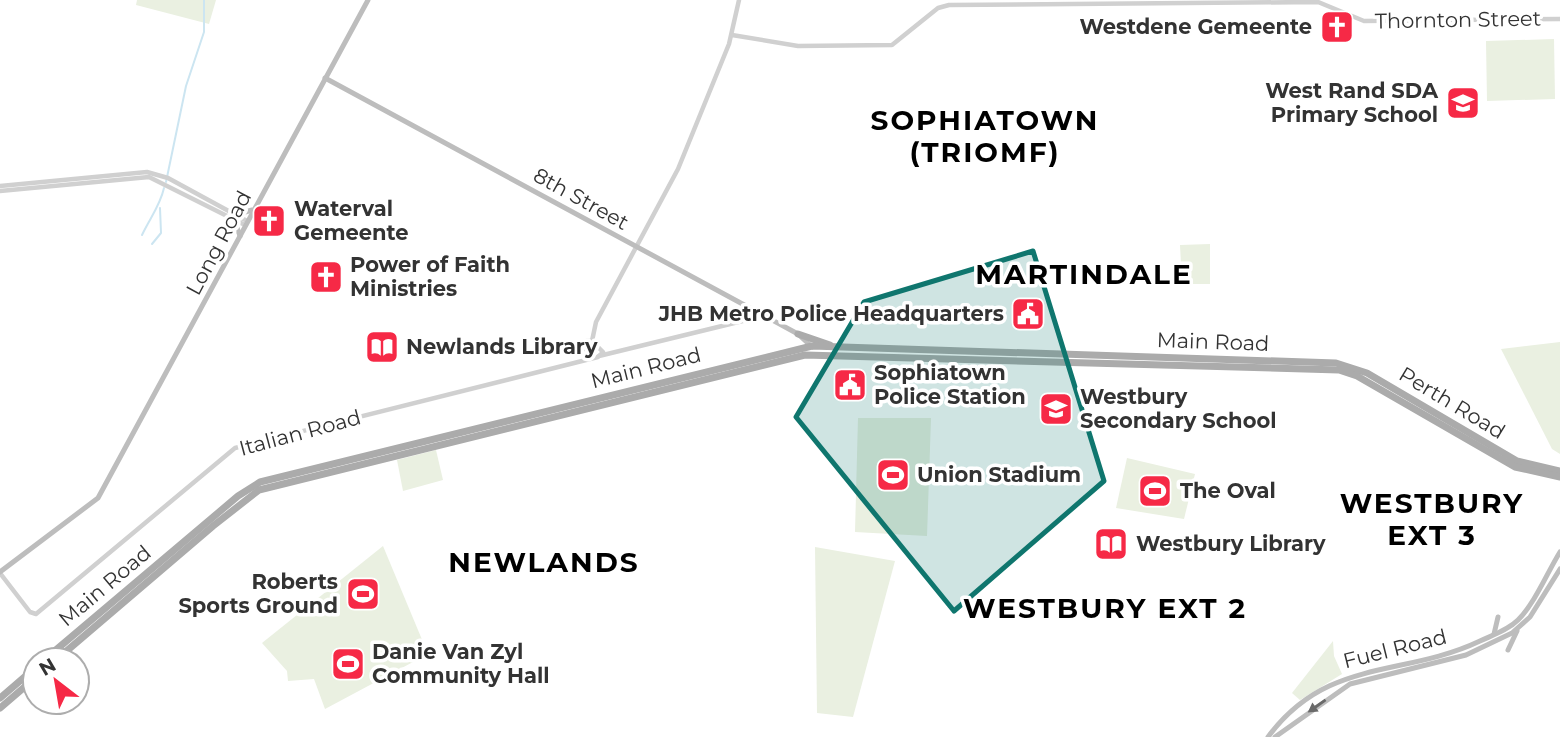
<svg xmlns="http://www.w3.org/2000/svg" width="1560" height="737" font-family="Montserrat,sans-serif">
	<rect width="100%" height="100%" fill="#fff"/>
	<g fill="#eaf0e1">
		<path d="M137,0H216L209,24L136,5Z"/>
		<path d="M1554,39L1555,99L1487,101L1486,41Z"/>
		<path d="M1210,244V284H1182L1180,245Z"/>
		<path d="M1560,342V454L1552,449L1501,349Z"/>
		<path d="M858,418H931L927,536L855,532Z"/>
		<path d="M436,450L443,480L403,491L397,460Z"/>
		<path d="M1127,458L1195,474L1184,519L1116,508Z"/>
		<path d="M383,546L428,654L325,709L314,679L288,681L287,671L262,643Z"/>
		<path d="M815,547L895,561L853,717L817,713Z"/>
		<path d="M1333,641L1334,656L1342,674L1300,700L1292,693Z"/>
	</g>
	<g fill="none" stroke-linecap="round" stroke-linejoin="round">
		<g stroke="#cce5f1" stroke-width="2">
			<path d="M166,182L186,86L204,32V0"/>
			<path d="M142,235C150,218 160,206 164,188"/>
			<path d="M152,244L161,233L160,208"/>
		</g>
		<g stroke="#d0d0d0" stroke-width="4.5">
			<path d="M732,35L798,46L892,45L938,8L949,5L1318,2L1364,21L1560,19"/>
			<path d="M0,186L147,172L168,178L247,221"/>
			<path d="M0,191L149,177L245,225"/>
			<path d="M592,341L596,322L678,169L729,44L739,0"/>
			<path d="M599,356L763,316"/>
			<path d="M0,573L30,612L36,614L235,448L598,357L603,352L592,341H586L584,349L596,357"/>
		</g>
		<g stroke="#bdbdbd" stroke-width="5">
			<path d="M325,78L798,334L812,347"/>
			<path d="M235,215L252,210"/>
			<path d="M234,219L240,236"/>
			<path d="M0,572L98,498L368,0"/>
			<path d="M1494,634L1498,617"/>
			<path d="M1508,650L1517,631"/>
			<path d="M1268,737C1327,657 1402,678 1480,641C1493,635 1508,630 1518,620C1535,603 1547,573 1560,552"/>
			<path d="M1275,737L1350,684L1466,655L1512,633L1530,617L1560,569"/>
		</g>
		<g stroke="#ababab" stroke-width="7">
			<path d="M798,334L830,345"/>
			<path d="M44,660L238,496L260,482L812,346L1336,363L1367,373L1517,461L1560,471"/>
			<path d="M56,660L213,526L259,490L805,355L1339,370L1357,376L1515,467L1560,477"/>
			<path d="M0,698L35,668"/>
			<path d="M0,708L35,678"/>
		</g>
	</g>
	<defs><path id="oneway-solid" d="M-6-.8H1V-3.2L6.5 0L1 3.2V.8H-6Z" transform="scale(1.75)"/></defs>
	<use fill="#6a6a6a" href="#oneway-solid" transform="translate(1317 706) rotate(145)"/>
	<path fill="#0f766e" fill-opacity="0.2" stroke="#0f766e" stroke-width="5" stroke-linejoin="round" d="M1033,251L1104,481L954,611L796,417L864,302Z"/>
	<defs>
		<symbol id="church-square" viewBox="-11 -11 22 22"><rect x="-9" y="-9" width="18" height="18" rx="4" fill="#f62946" stroke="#fff"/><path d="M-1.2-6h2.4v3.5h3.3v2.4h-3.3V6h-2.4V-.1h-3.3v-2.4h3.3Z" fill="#fff"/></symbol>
		<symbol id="school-square" viewBox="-11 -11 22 22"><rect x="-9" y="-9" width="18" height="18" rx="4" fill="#f62946" stroke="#fff"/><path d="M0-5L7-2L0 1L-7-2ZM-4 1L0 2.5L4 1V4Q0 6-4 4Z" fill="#fff"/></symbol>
		<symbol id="civic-square" viewBox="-11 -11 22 22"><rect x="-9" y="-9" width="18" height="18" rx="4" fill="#f62946" stroke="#fff"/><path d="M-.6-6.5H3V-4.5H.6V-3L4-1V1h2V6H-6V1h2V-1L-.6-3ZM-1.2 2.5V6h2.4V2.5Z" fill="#fff"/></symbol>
		<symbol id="library-square" viewBox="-11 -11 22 22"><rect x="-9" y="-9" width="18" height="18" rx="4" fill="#f62946" stroke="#fff"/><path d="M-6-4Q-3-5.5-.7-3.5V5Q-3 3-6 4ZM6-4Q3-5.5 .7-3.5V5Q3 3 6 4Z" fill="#fff"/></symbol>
		<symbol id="stadium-square" viewBox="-11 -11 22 22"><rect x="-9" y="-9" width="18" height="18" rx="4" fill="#f62946" stroke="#fff"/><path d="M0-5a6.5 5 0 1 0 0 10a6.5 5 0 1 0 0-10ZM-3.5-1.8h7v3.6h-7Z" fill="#fff"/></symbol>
	</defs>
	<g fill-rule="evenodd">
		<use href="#church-square" x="1318" y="8" width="38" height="38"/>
		<use href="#school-square" x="1444" y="84" width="38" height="38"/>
		<use href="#church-square" x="250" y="202" width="38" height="38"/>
		<use href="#church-square" x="307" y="258" width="38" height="38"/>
		<use href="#civic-square" x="1009" y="295" width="38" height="38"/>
		<use href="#library-square" x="363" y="328" width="38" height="38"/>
		<use href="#civic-square" x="831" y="366" width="38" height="38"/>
		<use href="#school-square" x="1037" y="390" width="38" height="38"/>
		<use href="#stadium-square" x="874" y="456" width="38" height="38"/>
		<use href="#stadium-square" x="1136" y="472" width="38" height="38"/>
		<use href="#library-square" x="1092" y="525" width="38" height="38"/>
		<use href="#stadium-square" x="344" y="575" width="38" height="38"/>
		<use href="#stadium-square" x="329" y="645" width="38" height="38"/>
	</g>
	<g text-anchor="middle" stroke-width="7" stroke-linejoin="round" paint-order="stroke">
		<g font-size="21" fill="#333" stroke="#fff">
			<text transform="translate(1458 20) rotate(-1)" y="7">Thornton Street</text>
			<text transform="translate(581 199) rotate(29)" y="7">8th Street</text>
			<text transform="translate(219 243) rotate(-62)" y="7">Long Road</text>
			<text transform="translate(1213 342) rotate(2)" y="7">Main Road</text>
			<text transform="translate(646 368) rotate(-14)" y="7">Main Road</text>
			<text transform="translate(1452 403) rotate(31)" y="7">Perth Road</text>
			<text transform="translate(300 433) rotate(-15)" y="7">Italian Road</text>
			<text transform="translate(105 586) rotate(-40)" y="7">Main Road</text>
			<text transform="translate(1395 649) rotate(-14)" y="7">Fuel Road</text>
		</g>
		<g font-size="21" font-weight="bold" fill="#333" stroke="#fff" text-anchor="start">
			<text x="1312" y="34" text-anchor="end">Westdene Gemeente</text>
			<text x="1438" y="98" text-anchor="end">West Rand SDA<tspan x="1438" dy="24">Primary School</tspan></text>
			<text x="294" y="216">Waterval<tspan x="294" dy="24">Gemeente</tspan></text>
			<text x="350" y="272">Power of Faith<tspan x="350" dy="24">Ministries</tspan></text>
			<text x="1004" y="321" text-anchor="end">JHB Metro Police Headquarters</text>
			<text x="406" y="354">Newlands Library</text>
			<text x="874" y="380">Sophiatown<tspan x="874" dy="24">Police Station</tspan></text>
			<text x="1080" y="404">Westbury<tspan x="1080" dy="24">Secondary School</tspan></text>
			<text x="917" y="482">Union Stadium</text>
			<text x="1180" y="498">The Oval</text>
			<text x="1136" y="551">Westbury Library</text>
			<text x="338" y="589" text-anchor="end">Roberts<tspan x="338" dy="24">Sports Ground</tspan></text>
			<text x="372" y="659">Danie Van Zyl<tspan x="372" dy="24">Community Hall</tspan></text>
		</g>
		<g font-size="28" font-weight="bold" letter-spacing="2" fill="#000" stroke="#fff">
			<text x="985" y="130">SOPHIATOWN<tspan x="985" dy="32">(TRIOMF)</tspan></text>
			<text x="1084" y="284">MARTINDALE</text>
			<text x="1432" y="513">WESTBURY<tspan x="1432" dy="32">EXT 3</tspan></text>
			<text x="544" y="572">NEWLANDS</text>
			<text x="1105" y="618">WESTBURY EXT 2</text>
		</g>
	</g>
	<g transform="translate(56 681) rotate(329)"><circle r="33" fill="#ffffff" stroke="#adadad" stroke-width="2"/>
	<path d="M0-5L12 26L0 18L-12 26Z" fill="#f62946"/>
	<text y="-10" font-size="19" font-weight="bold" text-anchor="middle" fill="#333333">N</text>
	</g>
</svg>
